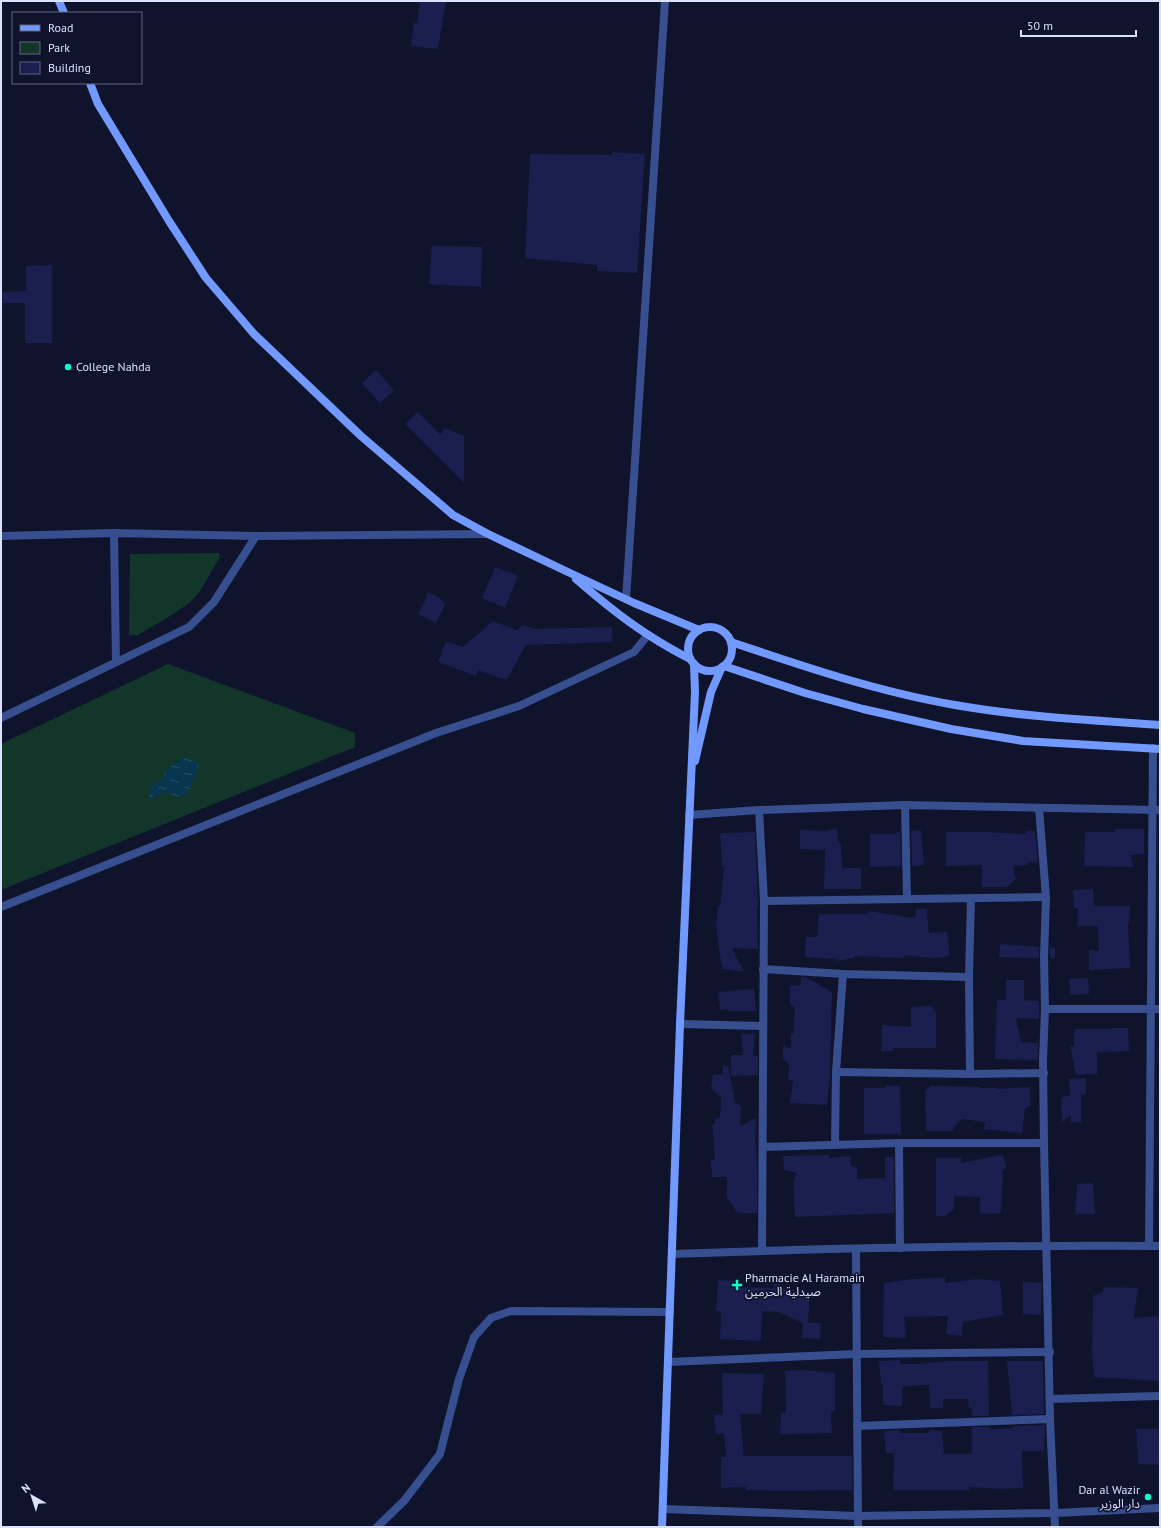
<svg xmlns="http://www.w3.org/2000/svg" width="1161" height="1528" font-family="'PT Sans','Noto Sans Arabic',sans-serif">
	<defs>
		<pattern id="water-ripples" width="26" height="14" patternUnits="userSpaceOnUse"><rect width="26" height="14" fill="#07364e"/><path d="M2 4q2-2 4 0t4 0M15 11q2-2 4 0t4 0" fill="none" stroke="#2b5369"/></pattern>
	</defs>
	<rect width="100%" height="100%" fill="#0f132c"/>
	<g fill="#12372a">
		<path d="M219,553L220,557L200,591L189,603L175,613L138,635H129L130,554Z"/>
		<path d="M168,664L355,733V747L1,890V744Z"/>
	</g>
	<path fill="url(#water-ripples)" d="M185,757L200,763L188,793L178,797L164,792L148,800L151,786L162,780L167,769Z"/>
	<g fill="#1a1f4f">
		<path d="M420,1H446L438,49L411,46L414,23H417Z"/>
		<path d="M612,152L645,154L637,273L597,271V265L525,258L530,154L612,155Z"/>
		<path d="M432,246L482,247L481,287L429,284Z"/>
		<path d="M52,265V343H25V303H1V292L26,291V266Z"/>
		<path d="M376,370L394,390L380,403L362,383Z"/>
		<path d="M418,412L441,435L444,428L464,436V483L405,424Z"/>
		<path d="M495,567L518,576L505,608L482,598Z"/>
		<path d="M427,592L440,598L445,605L436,623L418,614L426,599Z"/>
		<path d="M493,621L517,630L523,625L535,629L612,627V642L526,645L507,679L500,678L478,670L476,676L438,662L446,641L463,647Z"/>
		<path d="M837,829L838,841L841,845L842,868H861V889H824L825,850L800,849V830L824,831Z"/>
		<path d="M1114,829H1144V854L1130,855L1134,867L1084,866L1085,832H1114Z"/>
		<path d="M921,830L924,865L912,866L911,831Z"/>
		<path d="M1026,831H1035L1038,863L1028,862V865L1013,866L1016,879L1007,887H982V865L946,866V832H987L1026,834Z"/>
		<path d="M755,832L758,901V907L757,908L758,949L732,948L744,972L722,969L716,927L718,907H720L724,867H722L720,833Z"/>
		<path d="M896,832H900L901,866L870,867V834H897Z"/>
		<path d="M1093,889L1094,906H1130L1129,923H1128L1130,968L1089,970V950L1099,951L1098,926H1077L1078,908H1074L1073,890Z"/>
		<path d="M916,909H927L929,933L947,932L950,956L933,958L905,955L904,958L854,956V958L837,961V959L805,957L806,937H817L819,914H868V911L915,918Z"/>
		<path d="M1000,944L1039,947V958L999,957Z"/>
		<path d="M1050,947L1055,948V958H1050Z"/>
		<path d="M801,977H805L832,992L830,1076L827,1105L790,1103L793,1080H788L789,1064L783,1059V1046L791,1049V1034H793L795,1008L790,1004V986L801,985Z"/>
		<path d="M1088,978L1089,994L1070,995L1069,979Z"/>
		<path d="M1006,980H1024V1000L1039,1001V1019L1016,1018L1021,1042L1038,1043V1060L995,1059L997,1000H1006Z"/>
		<path d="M754,989L756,1011H728V1009L720,1010L718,992Z"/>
		<path d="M932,1006L936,1013V1048H894V1051H881L882,1025L911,1027V1007Z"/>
		<path d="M1112,1028H1128L1129,1051L1097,1052V1074L1076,1075L1070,1046H1074V1029H1112Z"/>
		<path d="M741,1034H755L753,1056H758V1075L731,1076V1055H743Z"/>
		<path d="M723,1066H728L735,1102L741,1106L740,1126L756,1118L755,1140L757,1165V1213H740L736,1211L727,1197V1177H712L711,1160H715L712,1125L715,1123L714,1119L720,1118L721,1097L711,1089L713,1075L723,1074Z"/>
		<path d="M1086,1078V1094H1081V1122H1071V1115L1062,1122L1061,1098L1070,1095L1069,1079Z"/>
		<path d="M885,1086H900L901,1134H864V1088H885Z"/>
		<path d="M932,1086L981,1087V1088H997V1089L1030,1087L1031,1105L1025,1109L1022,1133L984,1129L985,1122L963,1119L957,1123L953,1131H926L925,1091Z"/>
		<path d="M829,1155V1158L850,1156L851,1166L857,1168V1179L885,1178V1157H894V1213L795,1217L793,1183L797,1173L784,1170L783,1156Z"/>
		<path d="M1003,1155L1006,1168L1003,1170L1001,1213L980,1214V1197L954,1196V1209L945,1216H936V1158H961V1163L990,1157Z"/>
		<path d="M1093,1183L1095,1214H1075L1077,1184Z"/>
		<path d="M945,1278V1283L978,1279L1000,1281L1003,1315L963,1322L962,1336L946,1334L948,1316L904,1317L906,1338L883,1337L884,1283L912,1279Z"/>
		<path d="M718,1280L737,1281V1287L774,1288V1280L785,1289L810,1291L808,1323H821L820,1339L802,1338L803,1323L778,1312L762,1311L761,1341L720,1339L721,1311H716Z"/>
		<path d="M1023,1282L1042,1283L1041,1315L1023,1314Z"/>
		<path d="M1103,1287L1138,1288L1134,1318L1160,1316V1381L1094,1377L1092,1353L1093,1296L1103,1292Z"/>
		<path d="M900,1360V1364H920L946,1361H988L989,1416H972V1408H969L968,1399H943V1408H930L929,1385L903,1386L902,1406L883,1405V1384H881L879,1361Z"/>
		<path d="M1007,1361H1043L1044,1414L1012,1415Z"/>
		<path d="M802,1370L835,1373V1411H831L832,1433L780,1434L781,1413L786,1412L785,1371Z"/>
		<path d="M722,1373L764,1374L761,1414H740L744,1456H852V1490L769,1491V1490H746V1487L721,1488V1457H726L724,1433L716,1434L714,1415L723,1414Z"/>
		<path d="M1045,1425L1044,1451H1022L1023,1488L1001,1489L969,1487V1490H893L894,1453H886L884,1431L900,1430V1433H929V1430L942,1431L944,1454H972V1427H989V1429L1014,1428L1013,1426Z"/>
		<path d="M1136,1429H1160V1465L1138,1464Z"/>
	</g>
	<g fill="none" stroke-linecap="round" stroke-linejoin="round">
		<g stroke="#374e8f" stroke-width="8">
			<path d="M1,907L436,733"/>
			<path d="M377,1527L404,1501L440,1454L459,1379L474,1337L491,1318L511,1311L670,1312"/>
		</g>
		<g stroke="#374e8f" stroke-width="8">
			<path d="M114,533L116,662"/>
			<path d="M1,536L114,533L256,536L488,534"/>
			<path d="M626,599L665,1"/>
			<path d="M1,718L189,627L214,602L256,536"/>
			<path d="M436,733L519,706L634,652L648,635"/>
			<path d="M905,805L907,899"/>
			<path d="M1039,808L1046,897L1044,957L1045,1009L1043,1060L1044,1143L1050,1419L1055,1527"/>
			<path d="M759,810L764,901L762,1250"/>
			<path d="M689,815L759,810L905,805L1160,810"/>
			<path d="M764,901L1046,897"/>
			<path d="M763,969L843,974L969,977"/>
			<path d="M1045,1009H1160"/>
			<path d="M680,1024L762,1026"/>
			<path d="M836,1072L970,1074L1044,1073"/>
			<path d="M970,1074L969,977L971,898"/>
			<path d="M899,1143L900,1248"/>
			<path d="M835,1145L836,1072L843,974"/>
			<path d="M763,1147L899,1143H1044"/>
			<path d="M1149,1246L1153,748"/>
			<path d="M856,1249L858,1527"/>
			<path d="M672,1254C834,1248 997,1245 1160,1246"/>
			<path d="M668,1362L856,1354L1050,1352"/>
			<path d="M1050,1399L1160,1396"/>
			<path d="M857,1426L1050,1419"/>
			<path d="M663,1509L858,1516L1055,1513L1160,1508"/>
		</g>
		<g stroke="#7299ff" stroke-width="8">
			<path d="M59,1L64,13"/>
			<path d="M90,83L98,104L169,221L206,278L254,334L361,436L453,515L488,534L570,573L634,603L699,630"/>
			<path d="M576,579C614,612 645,636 690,659"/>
			<circle cx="710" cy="649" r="22"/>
			<path d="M731,642C805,667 879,692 955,705C1023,717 1091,720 1160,725"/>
			<path d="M724,666L805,693L863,709L951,729L1023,741L1160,749"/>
			<path d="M695,761L711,692L722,667"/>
			<path d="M662,1527L680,1024L695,692L694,664"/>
		</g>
	</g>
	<g fill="#07ffcd" stroke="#0f132c" stroke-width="1.5">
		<circle cx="68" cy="367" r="4"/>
		<path d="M735 1279h4v4h4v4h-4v4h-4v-4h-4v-4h4z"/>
		<circle cx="1148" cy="1497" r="4"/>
	</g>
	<g text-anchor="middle" stroke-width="3.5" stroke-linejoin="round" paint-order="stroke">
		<g font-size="12" fill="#dbe1ff" stroke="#0f132c" text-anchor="start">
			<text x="76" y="371">College Nahda</text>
			<text x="745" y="1282">Pharmacie Al Haramain<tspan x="745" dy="14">صيدلية الحرمين</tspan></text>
			<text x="1140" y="1494" text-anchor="end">Dar al Wazir<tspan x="1140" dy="14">دار الوزير</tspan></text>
		</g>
	</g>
	<rect width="1161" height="1528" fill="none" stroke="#dbe1ff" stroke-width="4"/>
	<rect x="12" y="12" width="130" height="72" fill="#0f132c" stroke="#616580"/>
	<rect x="20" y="25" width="20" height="6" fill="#7299ff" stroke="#616580"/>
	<text x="48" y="32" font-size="12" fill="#dbe1ff">Road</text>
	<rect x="20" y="42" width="20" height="12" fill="#12372a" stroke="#616580"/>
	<text x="48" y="52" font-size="12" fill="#dbe1ff">Park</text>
	<rect x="20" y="62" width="20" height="12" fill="#1a1f4f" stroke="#616580"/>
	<text x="48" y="72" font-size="12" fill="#dbe1ff">Building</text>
	<g transform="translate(32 1496) rotate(321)" stroke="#0f132c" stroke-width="3" paint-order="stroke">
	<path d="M0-3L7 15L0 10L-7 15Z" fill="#dbe1ff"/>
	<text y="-6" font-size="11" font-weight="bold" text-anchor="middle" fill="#dbe1ff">N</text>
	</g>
	<path d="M1021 30v6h115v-6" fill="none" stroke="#dbe1ff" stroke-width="2"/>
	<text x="1027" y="30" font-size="12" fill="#dbe1ff" stroke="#0f132c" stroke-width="3" paint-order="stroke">50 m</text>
</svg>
